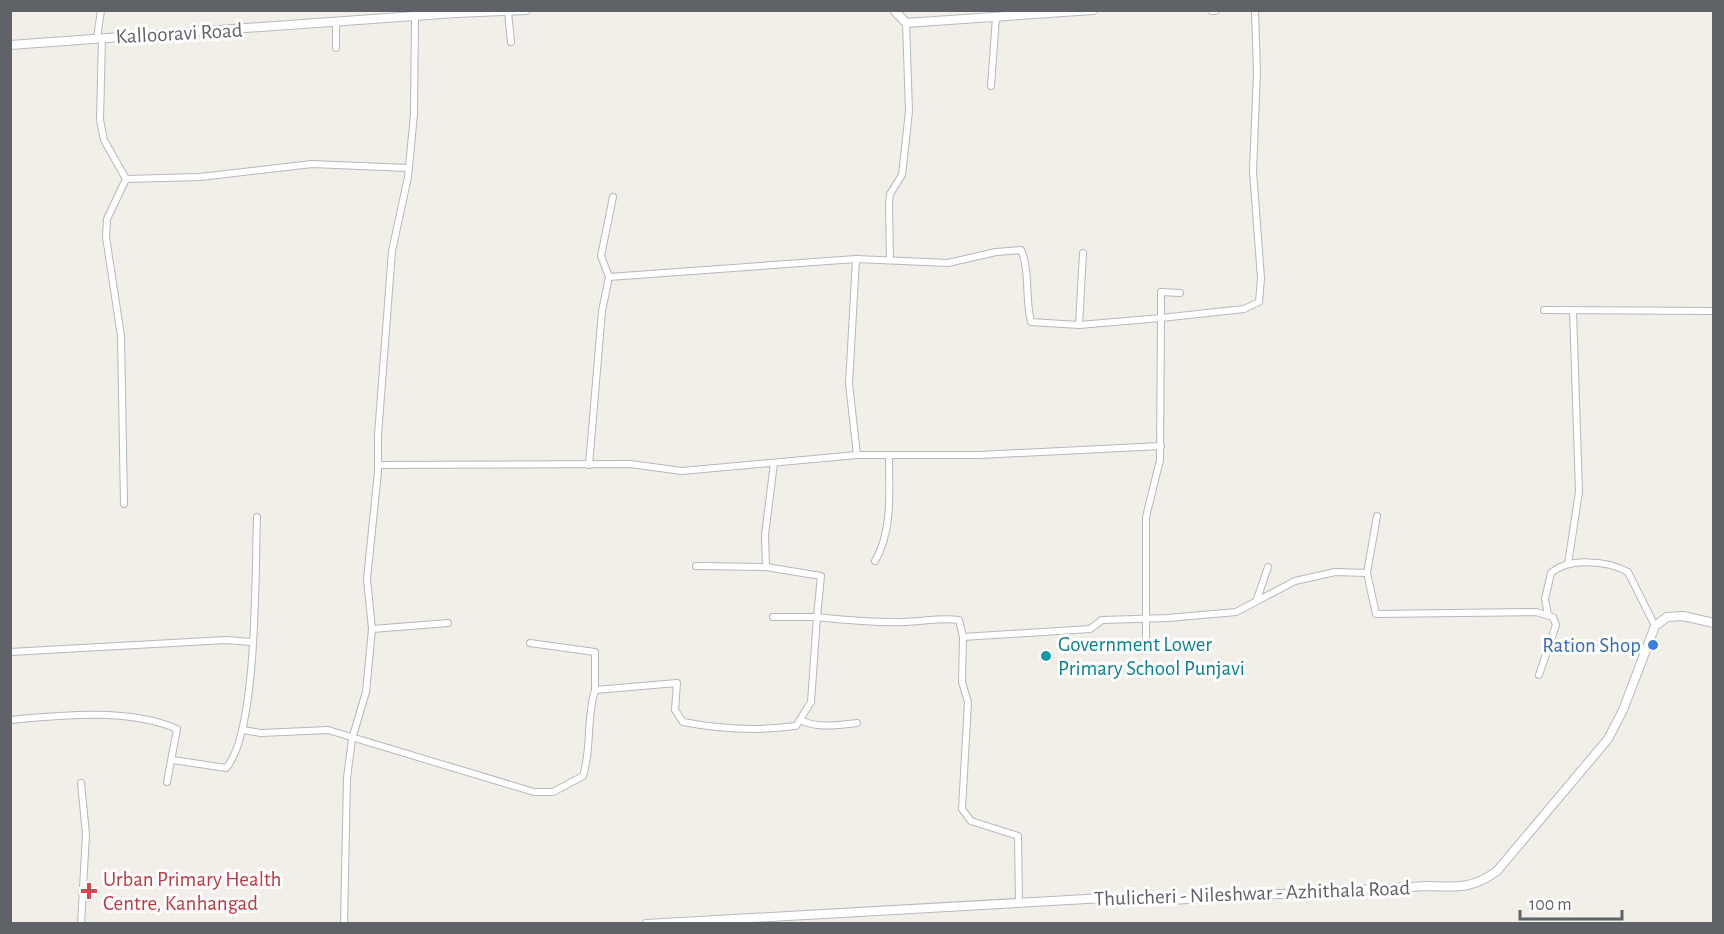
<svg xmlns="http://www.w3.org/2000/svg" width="1724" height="934" font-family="'Alegreya Sans',sans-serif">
	<rect width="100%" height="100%" fill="#f1efe8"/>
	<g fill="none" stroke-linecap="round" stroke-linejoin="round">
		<defs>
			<g id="minor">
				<path d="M508,12L511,42"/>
				<path d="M97,38L101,10"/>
				<path d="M102,38L100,120L104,140L126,179"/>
				<path d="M336,48V23"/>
				<path d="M991,86L996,17"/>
				<path d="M126,179L200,177L312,164L408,168"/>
				<path d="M856,259L849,384L857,455"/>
				<path d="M890,260L889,204L890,194L902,175L909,111L906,23"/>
				<path d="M609,277L601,256L613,197"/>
				<path d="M1544,310L1714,311"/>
				<path d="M1079,325L1083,253"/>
				<path d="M378,465L630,464L682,471L857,455H980L1161,446"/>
				<path d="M589,465L602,311L609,277L856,259L948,263L996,252L1021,250C1030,269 1025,299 1031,322L1079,325L1161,318V292L1180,293"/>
				<path d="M124,504L121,336L106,237L107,219L126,179"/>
				<path d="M875,561C893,530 889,492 889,456"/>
				<path d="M1568,564L1579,492L1573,310"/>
				<path d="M696,566L766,567L821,576L817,617H773"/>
				<path d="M766,567L765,535L774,463"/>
				<path d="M1367,573L1376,614L1536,612L1553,617L1556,625L1539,675"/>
				<path d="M1257,599L1268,567"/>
				<path d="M1548,615L1545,599L1551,573C1569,557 1608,561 1628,572L1655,626"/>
				<path d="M372,629L448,623"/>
				<path d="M963,637L1090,629L1102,620L1168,618L1236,612L1295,581L1335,572L1367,573L1377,516"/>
				<path d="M530,643L595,652V690"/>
				<path d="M1146,647V517L1160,460L1161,318L1244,309L1259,302L1261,278L1253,171L1257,73L1255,10"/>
				<path d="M10,652L226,640L252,642"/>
				<path d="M10,720C62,715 129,708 177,729L167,782"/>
				<path d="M800,720C819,729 837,725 857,723"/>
				<path d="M243,730L261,733L328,730L534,792H553L583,776C592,748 586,718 595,690L677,683L675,710L683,722C719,729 759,731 796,726L811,702L817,617C846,620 874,623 903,622C921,622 941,617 959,620L963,637L962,682L968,702L962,809L971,821L1018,836L1019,903"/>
				<path d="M173,760L226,768C258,733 255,569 257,517"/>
				<path d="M81,924L86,834L81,783"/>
				<path d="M344,924L347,778L352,739L366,692L372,629L367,579L378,472V435L392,251L408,177L414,114L415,17"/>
			</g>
			<g id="secondary">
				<path d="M894,10L906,23L1093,10"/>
				<path d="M1212,10H1215"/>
				<path d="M10,45L456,13L526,10"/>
				<path d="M646,924L1104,898L1170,900L1428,886C1458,887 1472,889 1497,871L1608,739L1623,710L1655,626L1667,617L1683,616L1714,623"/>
			</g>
		</defs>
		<use href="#minor" stroke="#b5b8bc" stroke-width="8"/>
		<use href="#secondary" stroke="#b6babf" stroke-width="10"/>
		<use href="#minor" stroke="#fff" stroke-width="6"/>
		<use href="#secondary" stroke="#fff" stroke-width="8"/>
	</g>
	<circle fill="#3f7fe0" stroke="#fff" stroke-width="2" cx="1653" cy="645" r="6"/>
	<circle fill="#0f9aa8" stroke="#fff" stroke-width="2" cx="1046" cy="656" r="6"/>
	<path fill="#e0444e" stroke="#fff" stroke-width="2" d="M86 882h6v6h6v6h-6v6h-6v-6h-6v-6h6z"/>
	<g text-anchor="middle" stroke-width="6" stroke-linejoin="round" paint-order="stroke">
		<g font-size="21" fill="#5f6368" stroke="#fff">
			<text transform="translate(179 33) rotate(-3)" y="7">Kallooravi Road</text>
			<text transform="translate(1252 893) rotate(-2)" y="7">Thulicheri - Nileshwar - Azhithala Road</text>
		</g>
		<g font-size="21" fill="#0d838f" stroke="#fff" text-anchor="start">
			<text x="1058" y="651">Government Lower<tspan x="1058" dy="24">Primary School Punjavi</tspan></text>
		</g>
		<g font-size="21" fill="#366cbe" stroke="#fff" text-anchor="end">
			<text x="1641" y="652">Ration Shop</text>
		</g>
		<g font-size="21" fill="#be3a42" stroke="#fff" text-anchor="start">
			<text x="103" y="886">Urban Primary Health<tspan x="103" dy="24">Centre, Kanhangad</tspan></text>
		</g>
	</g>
	<rect width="1724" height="934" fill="none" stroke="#5f6368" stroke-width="24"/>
	<path d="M1520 910v9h102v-9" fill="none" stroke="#5f6368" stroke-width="3"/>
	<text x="1529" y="910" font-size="18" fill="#5f6368" stroke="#ffffff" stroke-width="4.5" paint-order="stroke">100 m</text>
</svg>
